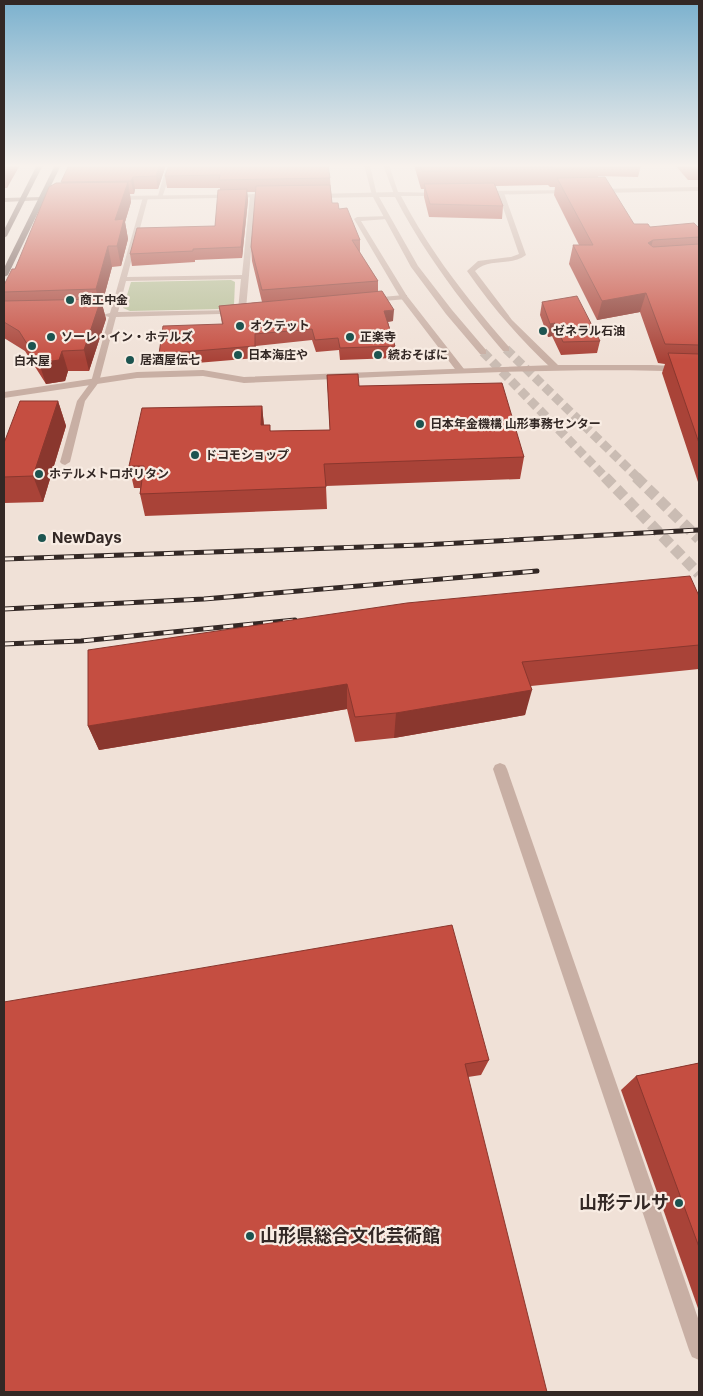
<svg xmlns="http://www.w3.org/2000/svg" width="703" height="1396" font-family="Inter,'Noto Sans JP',sans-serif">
	<rect width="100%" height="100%" fill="#f0e1d7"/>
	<path fill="#b7bf98" d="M231,280L235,282L234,305L224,309L130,311L123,308L131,282Z"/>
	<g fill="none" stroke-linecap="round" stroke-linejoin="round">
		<g stroke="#cabcb3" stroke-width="9" stroke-dasharray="9 4.5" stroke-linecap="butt">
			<path d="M506,349L638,478"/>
			<path d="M483,352L606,478"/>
		</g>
		<g stroke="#cabcb3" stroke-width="11" stroke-dasharray="11 5.5" stroke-linecap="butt">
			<path d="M605,477L699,574"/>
			<path d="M636,477L699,539"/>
		</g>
		<g fill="#c8afa4" fill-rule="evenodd">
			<path d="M167,165H173L162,198L157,199Z"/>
			<path d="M364,165H370L377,196L372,195Z"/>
			<path d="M383,165H389L399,195L394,194Z"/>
			<path d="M501,191L504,193L526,255C510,267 489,257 475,271L512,320L558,365V369H552C520,339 492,307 467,271L478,261L511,257L519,254L498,193Z"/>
			<path d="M253,194L256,196L246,309H254V313L116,317L99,382L85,401L70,462L65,465L62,464L60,462L77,401L91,382L109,317L102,315L110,313L143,197L148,198L127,277L242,275L250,196ZM241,279L238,310L118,312L126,281Z"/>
			<path d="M404,295H407V299L371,302L367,300L371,298Z"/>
			<path d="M500,763L505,765L507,769L699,1321V1360L692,1357L689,1350L493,769L495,765Z"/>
		</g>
		<path fill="#c8afa4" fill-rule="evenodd" d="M389,216V218L387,219L361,221L407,296L464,369V373H458L400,297L354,219L357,217Z"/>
		<g fill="#c8afa4" fill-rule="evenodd">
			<path d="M699,187V191L597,193L594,191L597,189Z"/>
			<path d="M569,190L571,193L482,195L479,193L482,191Z"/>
			<path d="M397,192L441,193L439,196H401C430,252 468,300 509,347V351H503C462,303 424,253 395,197H379L418,266L452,310L486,350V354H480L446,314L411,267L373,197L314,198L311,196L314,194Z"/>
			<path d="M272,194L274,197L114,200L111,198L114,196Z"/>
			<path d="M555,365H652L699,367V372C548,366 396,377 244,383L203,376L137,378L4,398V392L137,372L203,370L244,377Z"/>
		</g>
		<path fill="#9b7e75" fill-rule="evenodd" d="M42,197L44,200L4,202V198Z"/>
		<g fill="#755c56" fill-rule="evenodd">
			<path d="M37,165H43L7,236L4,238V230Z"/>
			<path d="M55,165H61L8,275L4,277V268Z"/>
		</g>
		<defs>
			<g id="rail">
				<path d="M4,559L422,545L699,530"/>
				<path d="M4,609L204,599L537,571"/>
				<path d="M4,644L81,641L295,620"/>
			</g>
		</defs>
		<use href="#rail" stroke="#332825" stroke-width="5"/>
		<use href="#rail" stroke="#f8ece3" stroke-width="3" stroke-dasharray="10" stroke-linecap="butt"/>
	</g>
	<g fill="#a94338">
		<path d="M4,165L7,188H4V190Z"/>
		<path d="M166,165L158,189H135L134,194H130L131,202L125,222L128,239L121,266L112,267L102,304L106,319L89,371H68L65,381L46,384L25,351L4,338V285L15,269L62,183L61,182Z"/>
		<path d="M169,165L330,178L332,203L339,209L360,240V253L378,281V292L393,321L388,322L395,346L394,358L340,360L339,350L316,352L312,340L256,346V358L161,366L159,354L222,324L219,306L262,302L252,261L251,247L256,192H247L248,200L242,258L195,260V262L132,266L130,254L215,226L220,188H167L165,176Z"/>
		<path d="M414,165H641L638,177L598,176V177L634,224L650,227L699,228V485L662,373L665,364L658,363L640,312L597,320L569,264L573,245H579L554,195L555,187H550L548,185L495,186L503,206L502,219L429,217L424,197V189H421Z"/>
		<path d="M675,165H699V180H688Z"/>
		<path d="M542,302L600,341L597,353L561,355L552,336L548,337L540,315Z"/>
		<path d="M327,375L359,386L524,457L520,479L326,486L327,509L145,516L140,494V488H134L129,466L262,406L264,425L271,431L330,430Z"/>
		<path d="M58,401L66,426L43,502L4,503V443Z"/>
		<path d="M699,596V669L531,686L525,715L394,738L355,742L347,709L99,750L88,726Z"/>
		<path d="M4,1002L489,1060L481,1075L468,1077Z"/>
		<path d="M699,1063V1311L621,1090L636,1076Z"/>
	</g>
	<g fill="#8a372e">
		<path d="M9,165H20L7,188L4,174Z"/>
		<path d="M160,165H166L158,189L156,176Z"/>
		<path d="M133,177L135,189L134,194L131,181Z"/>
		<path d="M128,182L131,202L125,222L128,239L121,266L117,246L115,220Z"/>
		<path d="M247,189L248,200L242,258L241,247Z"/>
		<path d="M653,240L648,258V243Z"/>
		<path d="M108,246L112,267L102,304L106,319L89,371L84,350L99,304L96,289Z"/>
		<path d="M646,293L640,312L597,320L602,301Z"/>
		<path d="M394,310L393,321L384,322V311Z"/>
		<path d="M555,323L552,336L548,337L550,324Z"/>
		<path d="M62,351L68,371L65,381L46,384L39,363Z"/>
		<path d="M58,401L66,426L43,502L33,476Z"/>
		<path d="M262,406L264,427L261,425Z"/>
		<path d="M347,684V709L99,750L88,726Z"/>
		<path d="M532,690L525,715L394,738L396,713Z"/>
	</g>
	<g fill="#c54e41" stroke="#8a372e">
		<path d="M4,165H9L4,174Z"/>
		<path d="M69,165H160L156,176L133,177L131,181L61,182Z"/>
		<path d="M169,165H328L330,178L219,180L220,175L165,176Z"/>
		<path d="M420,165H598L600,168L553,169L551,166L491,168L492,170L422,171Z"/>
		<path d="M688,165H699V169H691Z"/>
		<path d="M605,177L634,224H648L650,227L694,223L699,228V237L653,240L648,243L653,247L699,244V345L665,344L646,293L602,301L573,245H593L557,178Z"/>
		<path d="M128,182L115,220L124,219L117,246H108L96,289L4,292V285L12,269H15L49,187L56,183Z"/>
		<path d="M494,183L503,206L430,204L424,184Z"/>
		<path d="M330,185L332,203H338L339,209L347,208L360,240H352L378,281L262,290L251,247L256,186Z"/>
		<path d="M247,189L241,247L193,249V251L130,254L137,228L215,226L218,190Z"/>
		<path d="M382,291L394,310L384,311L395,346L340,348L338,338L315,340L312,329L255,334V346L159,354L163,326L223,324L219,306Z"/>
		<path d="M577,296L600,341L563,342L555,323L550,324L542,302Z"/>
		<path d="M101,299L84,350L62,351L59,360L39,363L19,331L4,322V301Z"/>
		<path d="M668,353L699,354V443Z"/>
		<path d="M358,374L359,386L502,383L524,457L324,464L326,487L140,494L144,466H129L142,408L262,406L261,425H270V431L330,430L327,375Z"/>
		<path d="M20,401H58L33,476L4,477V443Z"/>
		<path d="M690,576L699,596V645L522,662L532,690L396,713L355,717L347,684L88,726V650L407,603Z"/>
		<path d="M452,925L489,1060L465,1064L547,1392H4V1002Z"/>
		<path d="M699,1063V1247L636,1076Z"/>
	</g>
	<linearGradient id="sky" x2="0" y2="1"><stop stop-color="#7bb1ce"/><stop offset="0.46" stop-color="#f8f2ed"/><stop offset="1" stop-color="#f8f2ed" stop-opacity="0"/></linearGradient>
	<rect width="703" height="360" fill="url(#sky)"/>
	<g fill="#1c5450" stroke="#f8ece3" stroke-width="2">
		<circle cx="70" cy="300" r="5"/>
		<circle cx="240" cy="326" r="5"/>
		<circle cx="543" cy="331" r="5"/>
		<circle cx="51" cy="337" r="5"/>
		<circle cx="350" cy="337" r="5"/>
		<circle cx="32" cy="346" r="5"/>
		<circle cx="238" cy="355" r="5"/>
		<circle cx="378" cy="355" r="5"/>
		<circle cx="130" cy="360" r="5"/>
		<circle cx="420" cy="424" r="5"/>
		<circle cx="195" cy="455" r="5"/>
		<circle cx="39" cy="474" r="5"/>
		<circle cx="42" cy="538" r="5"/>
		<circle cx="679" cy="1203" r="5"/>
		<circle cx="250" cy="1236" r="5"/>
	</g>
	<g text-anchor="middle" stroke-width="4.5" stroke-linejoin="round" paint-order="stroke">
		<g font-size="12" font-weight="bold" fill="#332825" stroke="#f8ece3" text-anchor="start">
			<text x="80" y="304">商工中金</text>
			<text x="250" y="330">オクテット</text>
			<text x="553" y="335">ゼネラル石油</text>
			<text x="61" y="341">ソーレ・イン・ホテルズ</text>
			<text x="360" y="341">正楽寺</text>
			<text x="248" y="359">日本海庄や</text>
			<text x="388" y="359">続おそばに</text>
			<text x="140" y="364">居酒屋伝七</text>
			<text x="32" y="365" text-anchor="middle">白木屋</text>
			<text x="430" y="428">日本年金機構 山形事務センター</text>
			<text x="205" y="459">ドコモショップ</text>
			<text x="49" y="478">ホテルメトロポリタン</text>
		</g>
		<g font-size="15" font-weight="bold" fill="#332825" stroke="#f8ece3" text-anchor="start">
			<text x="52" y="543">NewDays</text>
		</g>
		<g font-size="18" font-weight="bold" fill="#332825" stroke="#f8ece3" text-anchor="end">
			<text x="669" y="1209">山形テルサ</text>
			<text x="260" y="1242" text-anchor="start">山形県総合文化芸術館</text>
		</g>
	</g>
	<rect width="703" height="1396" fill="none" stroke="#332825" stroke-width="10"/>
</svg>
